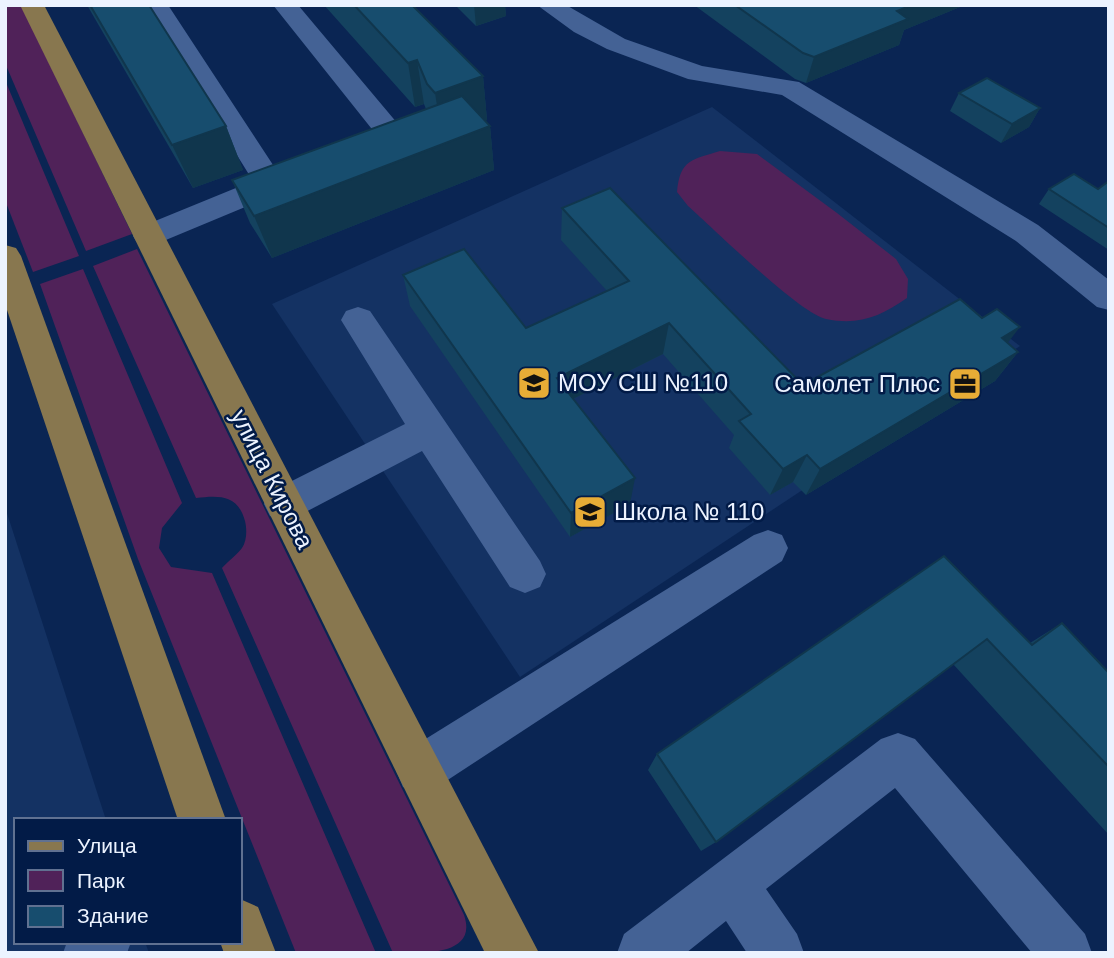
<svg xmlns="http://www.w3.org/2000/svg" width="1114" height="958" font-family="Arial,sans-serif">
	<rect width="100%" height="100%" fill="#0a2553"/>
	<g fill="#143263">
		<path d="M712,107L1020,346L520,677L272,304Z"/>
		<path d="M5,507L106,820H16V942H145L149,953H5Z"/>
	</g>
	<g fill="#502259">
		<path d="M5,5H21L132,234L86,251L5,63Z"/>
		<path d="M5,80L79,256L33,272L5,200Z"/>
		<path d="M720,151L757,154L837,213L896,259L908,279L907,298C881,316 859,326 826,319C800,314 713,228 688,206L677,192C680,159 692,160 720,151Z"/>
		<path d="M137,249L464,915C479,958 417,953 393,953L222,568C228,561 237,555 242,548C247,541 247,529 245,521C238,495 220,495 196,498L93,266Z"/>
		<path d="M83,269L182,503L162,528L159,548L171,567L212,573L376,953H296L138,559L40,284Z"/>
	</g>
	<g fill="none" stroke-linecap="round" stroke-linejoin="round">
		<g fill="#446295" fill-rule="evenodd">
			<path d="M144,5H168L277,171L289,167L299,170L304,177L299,184L281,192L149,247L138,244L133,236L138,228L253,181Z"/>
			<path d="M273,5H298L403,130L407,136L403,142L358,159L348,156L344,150L348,144L375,133Z"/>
			<path d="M537,5H566L625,39L702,66L799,82L1038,225L1109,280V310L1097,307L1016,241L782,95L688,79L607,49L574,32Z"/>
			<path d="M358,307L370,311L540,561L546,574L540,587L525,593L510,587L422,451L298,516L284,521L270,516L264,504L270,492L405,424L341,320L346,311Z"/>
			<path d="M768,530L782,535L788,548L782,561L437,787L420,794L403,787L396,770L403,753L754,535Z"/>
			<path d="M898,733L915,739L1085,934L1092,953H1032L895,788L766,889L797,934L804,953H747L726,921L686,953H617L624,934L881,739Z"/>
			<path d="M67,942H131L127,953H63Z"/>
		</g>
		<g fill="#88774f" fill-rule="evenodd">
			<path d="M20,5H44L539,953H485Z"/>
			<path d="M5,245L16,248L21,256L226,820H178L5,304Z"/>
			<path d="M240,899L258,907L276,953H224L220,942H240Z"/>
		</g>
	</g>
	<g fill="#14425f">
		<path d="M87,5H149L226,126L243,170L193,188Z"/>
		<path d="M324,5H412L483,76L487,120L485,121L490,126L494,170L272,258L250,223L232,180L426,109L424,104L415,107Z"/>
		<path d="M455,5H505L506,16L476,26Z"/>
		<path d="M694,5H965L904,30L899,45L806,83L795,79Z"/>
		<path d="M959,93L1040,108L1029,127L1001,143L950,111Z"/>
		<path d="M1109,181V250L1039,204L1049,189H1098Z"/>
		<path d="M562,208L803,385L1008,343L1018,352L995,381L806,495L793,482L770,495L729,448L734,435L663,354L573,399L630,504L570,537L410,306L403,275L526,328L607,291L561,240Z"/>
		<path d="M944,556L1030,643L1062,623L1109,673V835L953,664L716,842L701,851L648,770L657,754Z"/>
	</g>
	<g fill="#10364d">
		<path d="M474,5H505L506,16L476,26Z"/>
		<path d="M912,5H965L904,30L899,45L806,83L814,57L897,11Z"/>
		<path d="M417,60L424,104L415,107L408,63Z"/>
		<path d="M483,76L487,120L442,137L435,93Z"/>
		<path d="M1040,108L1029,127L1001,143L1012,124Z"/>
		<path d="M226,126L243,170L193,188L172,145Z"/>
		<path d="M490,126L494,170L272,258L254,216Z"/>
		<path d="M669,323L663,354L557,407V378Z"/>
		<path d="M1020,327L997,357L1002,338Z"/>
		<path d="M1018,352L995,381L806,495L820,469Z"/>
		<path d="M807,455L793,482L770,495L783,469Z"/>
		<path d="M635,478L630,504L570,537L571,513Z"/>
	</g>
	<g fill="#174d6e" stroke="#10364d" stroke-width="2">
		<path d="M90,5H149L226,126L172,145Z"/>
		<path d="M354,5H412L483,76L435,93L427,84L417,60L408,63Z"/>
		<path d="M735,5H912L897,11L908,19L814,57L803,53Z"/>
		<path d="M987,78L1040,108L1012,124L959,93Z"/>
		<path d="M462,96L490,126L254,216L232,180Z"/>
		<path d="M1074,174L1098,189L1109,181V228L1049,189Z"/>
		<path d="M610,188L803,385L960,299L982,318L997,309L1020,327L1002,338L1018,352L820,469L807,455L783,469L739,421L751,414L669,323L557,378L635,478L571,513L403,275L464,249L526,328L629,281L562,208Z"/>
		<path d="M944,556L1032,645L1062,623L1109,673V767L987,639L716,842L657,754Z"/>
	</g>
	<defs>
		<symbol id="school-square" viewBox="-11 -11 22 22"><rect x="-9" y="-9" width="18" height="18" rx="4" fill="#e7ac36" stroke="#021b47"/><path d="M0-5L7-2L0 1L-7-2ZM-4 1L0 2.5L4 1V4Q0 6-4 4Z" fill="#111"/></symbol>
		<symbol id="office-square" viewBox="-11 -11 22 22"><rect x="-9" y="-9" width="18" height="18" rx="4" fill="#e7ac36" stroke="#021b47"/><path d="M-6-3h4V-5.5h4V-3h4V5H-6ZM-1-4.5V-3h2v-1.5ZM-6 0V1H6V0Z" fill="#111"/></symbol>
	</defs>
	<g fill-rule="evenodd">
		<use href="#school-square" x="515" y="364" width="38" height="38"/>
		<use href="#office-square" x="946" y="365" width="38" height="38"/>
		<use href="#school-square" x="571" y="493" width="38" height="38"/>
	</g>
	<g text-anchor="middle" stroke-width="5" stroke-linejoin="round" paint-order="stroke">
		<g font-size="24" fill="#ecf3ff" stroke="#021b47" text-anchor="start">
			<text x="558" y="391">МОУ СШ №110</text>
			<text x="940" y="392" text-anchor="end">Самолет Плюс</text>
			<text x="614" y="520">Школа № 110</text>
		</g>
		<g font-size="24" fill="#ecf3ff" stroke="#021b47">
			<text transform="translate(272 479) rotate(63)" y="8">улица Кирова</text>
		</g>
	</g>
	<rect width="1114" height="958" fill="none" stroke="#ecf3ff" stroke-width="14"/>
	<rect x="14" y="818" width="228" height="126" fill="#021b47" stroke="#607191" stroke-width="2"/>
	<rect x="28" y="841" width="35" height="10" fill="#88774f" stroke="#607191" stroke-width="2"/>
	<text x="77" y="853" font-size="21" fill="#ecf3ff">Улица</text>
	<rect x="28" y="870" width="35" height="21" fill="#502259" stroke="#607191" stroke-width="2"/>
	<text x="77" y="888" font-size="21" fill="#ecf3ff">Парк</text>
	<rect x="28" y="906" width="35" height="21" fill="#174d6e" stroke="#607191" stroke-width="2"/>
	<text x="77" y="923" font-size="21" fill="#ecf3ff">Здание</text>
</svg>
